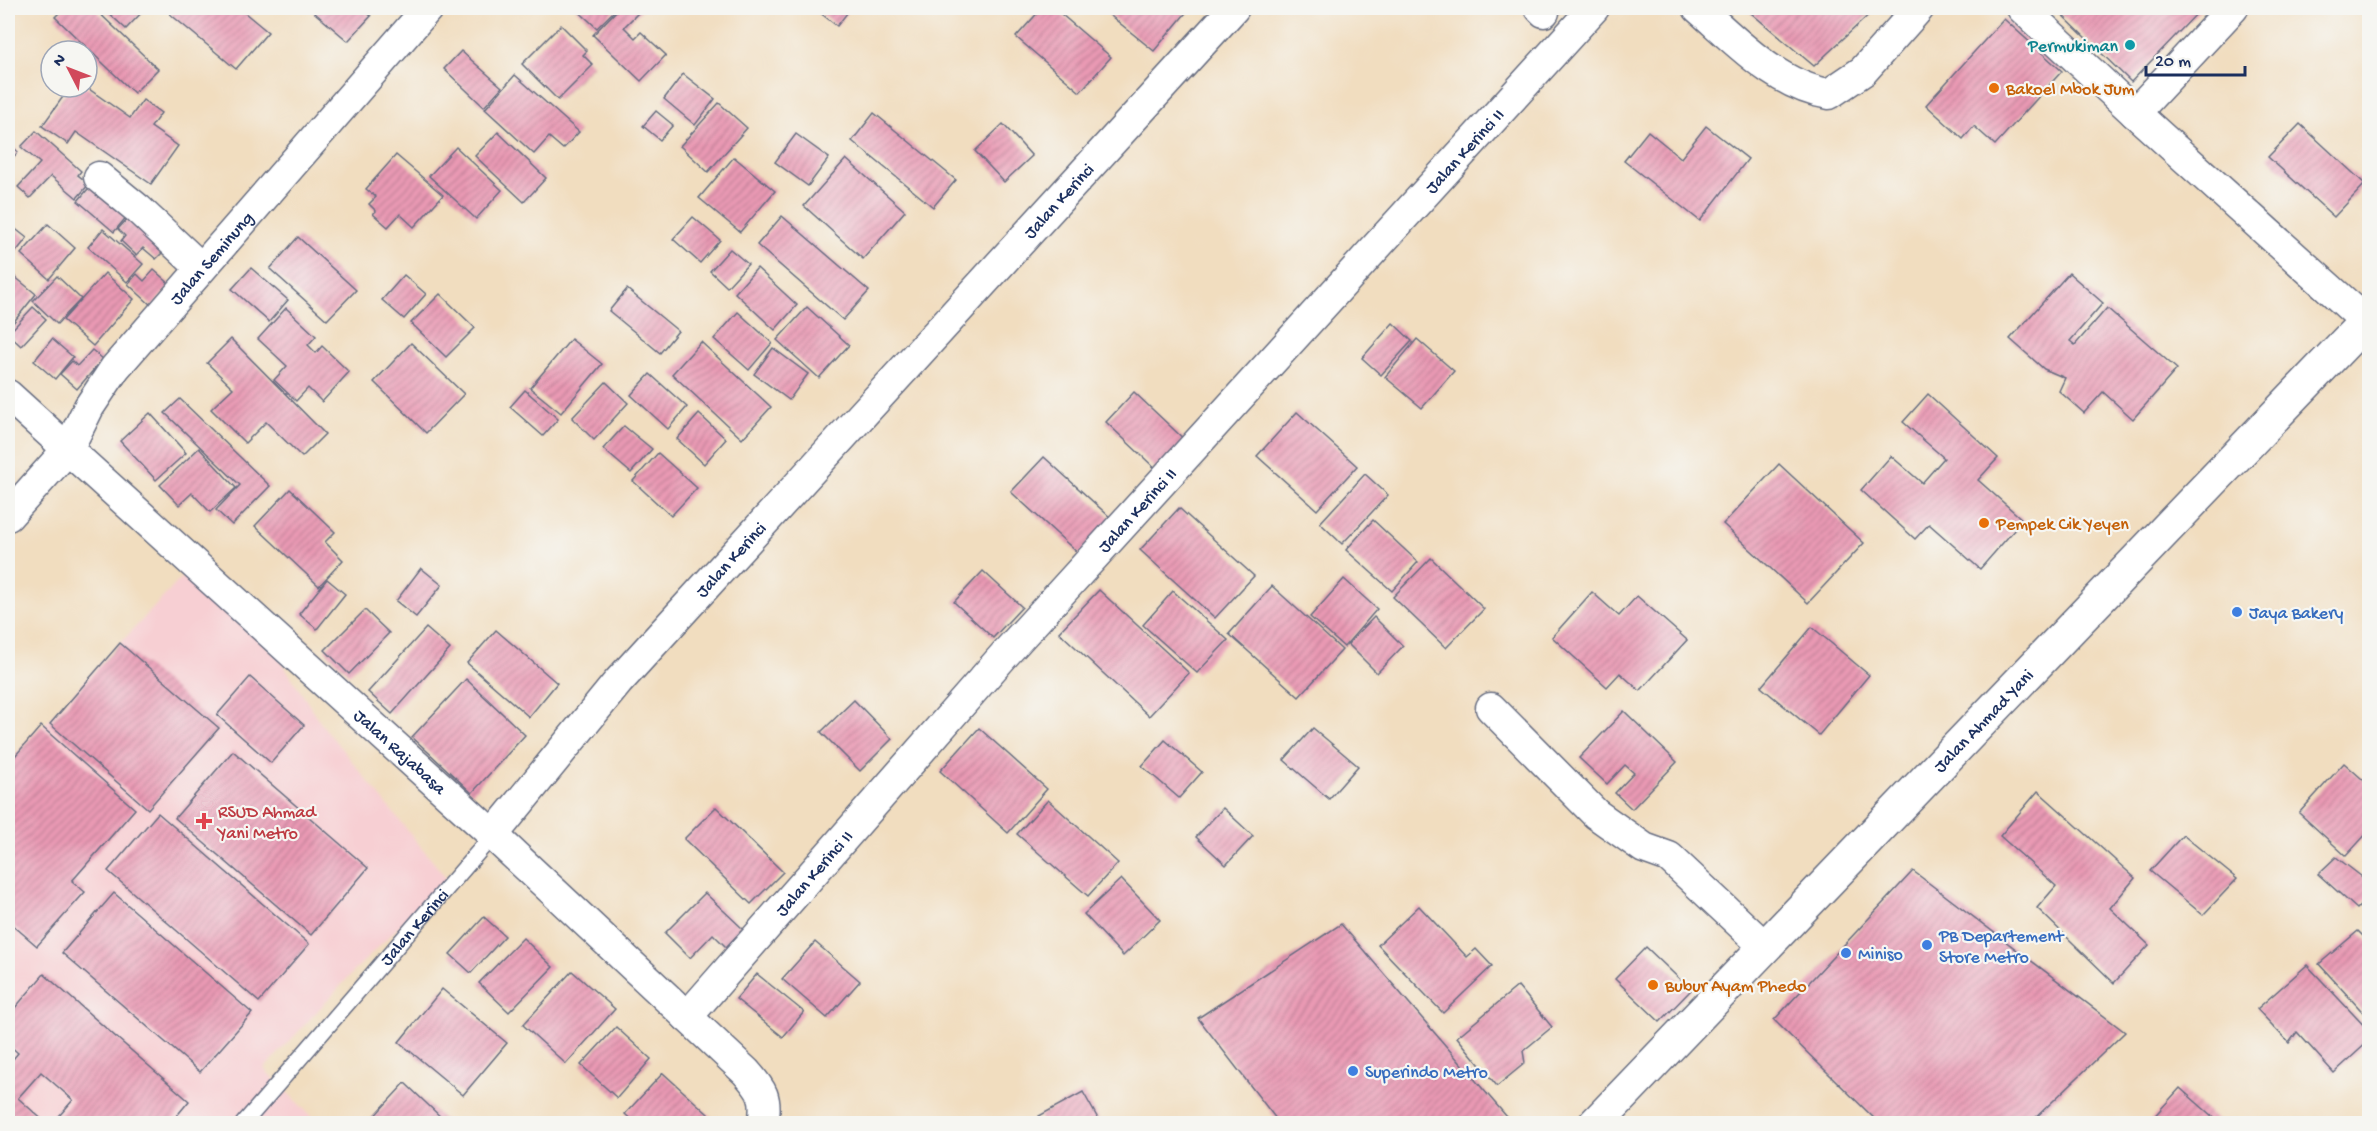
<svg xmlns="http://www.w3.org/2000/svg" width="2377" height="1131" font-family="'Gochi Hand',sans-serif">
	<defs>
		<pattern id="building-hatch" width="6" height="6" patternUnits="userSpaceOnUse" patternTransform="scale(1.5)"><rect width="6" height="6" fill="#ea9ab4"/><path d="M-1 1l2-2M0 6l6-6M5 7l2-2" fill="none" stroke="#bd7e96"/></pattern>
	</defs>
	<rect width="100%" height="100%" fill="#f6f6f2"/>
	<filter id="ink" filterUnits="userSpaceOnUse"><feTurbulence type="fractalNoise" baseFrequency=".0167" numOctaves="2"/><feDisplacementMap in="SourceGraphic" scale="12" xChannelSelector="R" yChannelSelector="G"/><feConvolveMatrix kernelMatrix="1 2 1 2 8 2 1 2 1" color-interpolation-filters="sRGB"/></filter>
	<filter id="wash" filterUnits="userSpaceOnUse"><feTurbulence type="fractalNoise" baseFrequency=".008" numOctaves="4" result="noise"/><feDisplacementMap in="SourceGraphic" scale="24" xChannelSelector="R" yChannelSelector="G"/><feGaussianBlur stdDeviation="1.35" result="paint"/><feColorMatrix in="noise" values="0 0 0 0 0 0 0 0 0 0 0 0 0 0 0 0 0 1.4 0 .05"/><feComposite in="paint" operator="in"/></filter>
	<g filter="url(#wash)">
		<rect width="100%" height="100%" fill="#f1ddbf"/>
		<path fill="#f7cfd3" d="M186,573L278,656L320,722L447,879L358,967L264,1069L318,1123H8V763Z"/>
		<g id="blocks">
			<g fill="url(#building-hatch)">
				<path d="M64,8H94L158,69L134,93L55,17Z"/>
				<path d="M103,8H143L145,9L126,29Z"/>
				<path d="M175,8H239L268,32L236,69L170,14Z"/>
				<path d="M309,8H361L371,16L348,41Z"/>
				<path d="M575,8H617L597,28Z"/>
				<path d="M619,8H643L624,27L635,38L641,32L666,55L641,81L593,35Z"/>
				<path d="M814,8H851L837,26Z"/>
				<path d="M1042,8H1054L1111,57L1080,92L1016,37Z"/>
				<path d="M1101,8H1190L1154,51Z"/>
				<path d="M1745,8H1876L1814,66Z"/>
				<path d="M2055,8H2202L2131,82Z"/>
				<path d="M2004,19L2062,71L1995,145L1974,126L1963,139L1926,105Z"/>
				<path d="M561,25L587,51L583,55L593,65L558,100L522,64Z"/>
				<path d="M461,51L502,87L484,107L444,69Z"/>
				<path d="M683,74L715,99L695,125L664,99Z"/>
				<path d="M515,75L579,132L563,149L549,137L534,154L485,109Z"/>
				<path d="M70,87H86L130,118L143,100L161,113L151,127L178,146L151,184L76,132L68,144L42,126Z"/>
				<path d="M719,103L747,128L708,172L680,146Z"/>
				<path d="M656,111L673,125L660,140L643,126Z"/>
				<path d="M874,113L956,180L933,207L852,141Z"/>
				<path d="M1003,124L1032,156L1004,182L975,151Z"/>
				<path d="M2300,124L2365,184L2334,217L2268,157Z"/>
				<path d="M1706,126L1748,159L1700,221L1624,161L1648,131L1681,158Z"/>
				<path d="M36,131L81,171L78,175L89,184L77,198L51,176L30,198L18,187L40,163L21,147Z"/>
				<path d="M498,132L546,178L524,202L475,156Z"/>
				<path d="M796,134L829,158L808,186L775,162Z"/>
				<path d="M8,142L18,152L8,163Z"/>
				<path d="M456,147L502,190L476,219L429,176Z"/>
				<path d="M396,155L443,195L414,227L400,214L388,227L373,214L376,211L369,204L376,197L366,189Z"/>
				<path d="M734,157L775,191L740,232L699,198Z"/>
				<path d="M846,159L905,211L863,259L804,206Z"/>
				<path d="M92,184L128,215L114,232L78,201Z"/>
				<path d="M130,216L166,249L156,259L143,248L136,255L121,241L125,236L118,229Z"/>
				<path d="M782,216L869,291L843,320L757,245Z"/>
				<path d="M693,217L720,240L700,263L673,239Z"/>
				<path d="M8,223L27,238L8,262Z"/>
				<path d="M48,224L75,248L49,279L21,254Z"/>
				<path d="M103,229L143,264L127,282L88,247Z"/>
				<path d="M298,237L356,290L327,320L270,269Z"/>
				<path d="M730,249L748,264L727,287L710,271Z"/>
				<path d="M251,268L288,300L269,322L232,289Z"/>
				<path d="M757,268L797,305L775,330L735,293Z"/>
				<path d="M154,270L171,285L152,306L128,284L137,274L144,281Z"/>
				<path d="M9,272L36,294L8,329V275Z"/>
				<path d="M105,273L134,299L93,346L63,320Z"/>
				<path d="M2069,273L2103,303L2070,341L2075,345L2107,308L2177,369L2133,419L2103,392L2084,413L2059,391L2065,378L2044,369L2010,339Z"/>
				<path d="M404,275L426,294L404,319L382,300Z"/>
				<path d="M57,276L81,299L57,324L33,301Z"/>
				<path d="M627,289L678,331L660,353L609,311Z"/>
				<path d="M440,294L475,328L446,357L411,323Z"/>
				<path d="M33,307L46,319L21,346L8,334Z"/>
				<path d="M807,307L849,345L819,378L777,340Z"/>
				<path d="M286,308L316,336L308,345L316,353L322,346L349,372L322,402L308,388L296,401L274,380L287,366L258,339Z"/>
				<path d="M738,312L772,343L749,370L714,339Z"/>
				<path d="M1393,323L1412,341L1381,375L1362,358Z"/>
				<path d="M52,339L73,357L55,379L34,361Z"/>
				<path d="M231,339L325,434L302,457L266,422L245,443L211,409L233,388L207,363Z"/>
				<path d="M571,339L602,364L561,413L530,388Z"/>
				<path d="M1417,339L1454,371L1422,408L1385,377Z"/>
				<path d="M701,342L771,407L742,439L672,374Z"/>
				<path d="M411,343L464,394L426,433L374,382Z"/>
				<path d="M773,348L808,374L789,400L754,374Z"/>
				<path d="M92,350L103,359L77,389L60,374L72,361L77,366Z"/>
				<path d="M650,374L687,407L668,429L631,395Z"/>
				<path d="M606,382L628,403L594,440L572,418Z"/>
				<path d="M525,390L558,419L543,436L510,407Z"/>
				<path d="M1134,392L1188,443L1160,473L1106,422Z"/>
				<path d="M1928,394L1998,458L1978,480L2023,520L1980,569L1929,524L1915,539L1861,490L1891,456L1922,483L1944,458L1903,422Z"/>
				<path d="M180,399L270,486L232,525L216,510L240,485L165,413Z"/>
				<path d="M1297,412L1357,466L1317,510L1257,456Z"/>
				<path d="M150,413L186,453L156,480L120,441Z"/>
				<path d="M699,414L726,439L704,464L677,439Z"/>
				<path d="M624,426L652,449L631,473L603,449Z"/>
				<path d="M199,448L236,488L210,512L192,493L179,505L160,485Z"/>
				<path d="M658,453L697,488L671,516L633,481Z"/>
				<path d="M1044,457L1112,519L1080,555L1011,492Z"/>
				<path d="M1779,464L1864,543L1808,603L1723,524Z"/>
				<path d="M1365,474L1388,495L1342,544L1320,523Z"/>
				<path d="M290,489L335,532L325,542L343,560L319,586L255,526Z"/>
				<path d="M1179,508L1254,576L1215,618L1140,550Z"/>
				<path d="M1373,520L1418,562L1392,591L1346,550Z"/>
				<path d="M1431,558L1484,609L1446,648L1393,597Z"/>
				<path d="M421,568L442,585L416,617L396,601Z"/>
				<path d="M983,571L1022,607L993,638L954,602Z"/>
				<path d="M327,579L345,594L317,629L299,614Z"/>
				<path d="M1344,579L1377,609L1344,647L1310,617Z"/>
				<path d="M1272,586L1342,650L1299,697L1229,634Z"/>
				<path d="M1099,590L1189,673L1149,716L1059,632Z"/>
				<path d="M1173,591L1228,640L1197,673L1143,625Z"/>
				<path d="M1592,592L1619,616L1637,596L1687,640L1640,691L1620,673L1607,687L1552,637Z"/>
				<path d="M365,610L389,633L349,674L325,650Z"/>
				<path d="M1374,617L1403,646L1377,673L1348,644Z"/>
				<path d="M1812,627L1869,675L1819,735L1761,687Z"/>
				<path d="M426,628L450,649L392,714L368,692Z"/>
				<path d="M496,630L557,683L529,717L467,663Z"/>
				<path d="M120,643L219,728L148,809L50,724Z"/>
				<path d="M250,677L304,725L271,763L217,715Z"/>
				<path d="M466,679L525,735L472,793L412,737Z"/>
				<path d="M854,700L892,739L860,771L821,732Z"/>
				<path d="M1624,711L1677,762L1632,809L1615,793L1634,773L1625,765L1607,784L1579,758Z"/>
				<path d="M41,726L135,809L72,881L85,892L37,946L8,921V764Z"/>
				<path d="M979,728L1047,789L1008,833L940,771Z"/>
				<path d="M1313,728L1358,766L1329,799L1284,760Z"/>
				<path d="M1165,740L1202,772L1179,798L1142,766Z"/>
				<path d="M233,751L368,868L311,935L175,818Z"/>
				<path d="M2344,763L2370,786V830L2346,856L2299,813Z"/>
				<path d="M2038,791L2135,878L2110,908L2149,945L2114,983L2037,908L2056,886L2000,836Z"/>
				<path d="M1048,800L1118,863L1088,896L1017,834Z"/>
				<path d="M716,807L783,872L751,904L684,839Z"/>
				<path d="M1223,808L1253,836L1226,865L1196,837Z"/>
				<path d="M158,813L309,944L259,1002L108,871Z"/>
				<path d="M2183,835L2237,879L2203,915L2150,871Z"/>
				<path d="M2336,857L2370,883V895L2357,909L2318,874Z"/>
				<path d="M1913,871L2125,1032L2029,1124H1880L1774,1020Z"/>
				<path d="M1121,879L1160,920L1123,956L1084,914Z"/>
				<path d="M114,893L252,1013L200,1072L62,953Z"/>
				<path d="M705,893L743,929L726,947L713,934L690,958L665,933Z"/>
				<path d="M1419,906L1467,957L1476,949L1492,966L1443,1013L1378,945Z"/>
				<path d="M484,917L505,936L471,973L450,954Z"/>
				<path d="M1341,924L1513,1124H1280L1198,1018Z"/>
				<path d="M2358,931L2370,943V1020L2319,964Z"/>
				<path d="M523,938L553,967L509,1012L479,983Z"/>
				<path d="M815,942L860,981L827,1018L782,979Z"/>
				<path d="M1646,947L1691,990L1660,1022L1615,979Z"/>
				<path d="M2307,965L2370,1032V1040L2334,1073L2297,1032L2289,1043L2257,1009Z"/>
				<path d="M572,971L615,1009L566,1064L523,1025Z"/>
				<path d="M44,974L189,1101L170,1124H101L95,1118L90,1124H52L73,1100L41,1072L18,1098L47,1124H8V1065L18,1053L8,1044V1016Z"/>
				<path d="M757,974L804,1012L783,1037L736,999Z"/>
				<path d="M1518,986L1552,1027L1523,1051L1525,1063L1497,1086L1457,1037Z"/>
				<path d="M442,989L507,1043L463,1095L399,1042Z"/>
				<path d="M616,1027L651,1059L617,1098L581,1065Z"/>
				<path d="M663,1073L719,1124H636L625,1114Z"/>
				<path d="M405,1083L445,1121L443,1124H367Z"/>
				<path d="M2180,1088L2221,1124H2153L2150,1121Z"/>
				<path d="M1083,1092L1101,1124H1043L1039,1116Z"/>
			</g>
		</g>
	</g>
	<g filter="url(#ink)">
		<use href="#blocks" fill-opacity="0" stroke="#666c80" stroke-width="1.5"/>
		<g fill="none" stroke-linecap="round" stroke-linejoin="round">
			<defs>
				<g id="lane">
					<path id="s1" d="M243,1124L493,835"/>
				</g>
				<g id="street">
					<path d="M1540,8L1544,12"/>
					<path d="M1698,8C1736,41 1777,86 1829,94L1863,71L1919,8"/>
					<path d="M2022,8L2135,113L2370,325"/>
					<path d="M2135,113L2233,8"/>
					<path d="M99,177L138,209L201,268"/>
					<path id="s2" d="M8,395L493,835L746,1072C762,1090 768,1098 763,1124"/>
					<path id="s3" d="M8,516L68,449L89,407L115,368L428,8"/>
					<path d="M1491,708L1596,814L1644,848L1669,857L1764,946"/>
					<path id="s4" d="M493,835L618,682L1234,8"/>
					<path id="s5" d="M687,1017L1005,654L1594,8"/>
				</g>
				<g id="primary">
					<path id="s6" d="M1595,1124L2370,317"/>
				</g>
			</defs>
			<use href="#lane" stroke="#666c80" stroke-width="18"/>
			<use href="#street" stroke="#666c80" stroke-width="33"/>
			<use href="#primary" stroke="#666c80" stroke-width="36"/>
			<use href="#lane" stroke="#fff" stroke-width="15"/>
			<use href="#street" stroke="#fff" stroke-width="30"/>
			<use href="#primary" stroke="#fff" stroke-width="33"/>
		</g>
	</g>
	<circle fill="#0f9aa8" stroke="#f6f6f2" stroke-width="2" cx="2130" cy="45" r="6"/>
	<g fill="#e8710a" stroke="#f6f6f2" stroke-width="2">
		<circle cx="1994" cy="88" r="6"/>
		<circle cx="1984" cy="523" r="6"/>
		<circle cx="1653" cy="985" r="6"/>
	</g>
	<g fill="#3f7fe0" stroke="#f6f6f2" stroke-width="2">
		<circle cx="2237" cy="612" r="6"/>
		<circle cx="1927" cy="945" r="6"/>
		<circle cx="1846" cy="953" r="6"/>
		<circle cx="1353" cy="1071" r="6"/>
	</g>
	<path fill="#e0444e" stroke="#f6f6f2" stroke-width="2" d="M201 812h6v6h6v6h-6v6h-6v-6h-6v-6h6z"/>
	<g text-anchor="middle" stroke-width="4.5" stroke-linejoin="round" paint-order="stroke">
		<g font-size="18" fill="#0d838f" stroke="#f6f6f2" text-anchor="end">
			<text x="2118" y="51">Permukiman</text>
		</g>
		<g font-size="18" fill="#c56008" stroke="#f6f6f2" text-anchor="start">
			<text x="2006" y="94">Bakoel Mbok Jum</text>
			<text x="1996" y="529">Pempek Cik Yeyen</text>
			<text x="1665" y="991">Bubur Ayam Phedo</text>
		</g>
		<g font-size="18" fill="#1b2f5e" stroke="#f6f6f2">
			<text dy="6" stroke="none"><textPath href="#s5" startOffset="1164">Jalan Kerinci II</textPath></text>
			<text dy="6" stroke="none"><textPath href="#s4" startOffset="850">Jalan Kerinci</textPath></text>
			<text dy="6" stroke="none"><textPath href="#s3" startOffset="330">Jalan Seminung</textPath></text>
			<text dy="6" stroke="none"><textPath href="#s5" startOffset="678">Jalan Kerinci II</textPath></text>
			<text dy="6" stroke="none"><textPath href="#s4" startOffset="364">Jalan Kerinci</textPath></text>
			<text dy="6" stroke="none"><textPath href="#s6" startOffset="560">Jalan Ahmad Yani</textPath></text>
			<text dy="6" stroke="none"><textPath href="#s2" startOffset="530">Jalan Rajabasa</textPath></text>
			<text dy="6" stroke="none"><textPath href="#s5" startOffset="192">Jalan Kerinci II</textPath></text>
			<text dy="6" stroke="none"><textPath href="#s1" startOffset="261">Jalan Kerinci</textPath></text>
		</g>
		<g font-size="18" fill="#366cbe" stroke="#f6f6f2" text-anchor="start">
			<text x="2249" y="618">Jaya Bakery</text>
			<text x="1939" y="941">PB Departement<tspan x="1939" dy="21">Store Metro</tspan></text>
			<text x="1858" y="959">Miniso</text>
			<text x="1365" y="1077">Superindo Metro</text>
		</g>
		<g font-size="18" fill="#be3a42" stroke="#f6f6f2" text-anchor="start">
			<text x="218" y="817">RSUD Ahmad<tspan x="218" dy="21">Yani Metro</tspan></text>
		</g>
	</g>
	<rect width="2377" height="1131" fill="none" stroke="#f6f6f2" stroke-width="30"/>
	<g transform="translate(69 69) rotate(312)"><circle r="28" fill="#f6f6f2" stroke="#9ea6b7" stroke-width="1.5"/>
	<path d="M0-4.5L10 22L0 15L-10 22Z" fill="#d1495b"/>
	<text y="-9" font-size="16" font-weight="bold" text-anchor="middle" fill="#1b2f5e">N</text>
	</g>
	<path d="M2146 66v9h99v-9" fill="none" stroke="#1b2f5e" stroke-width="3"/>
	<text x="2155" y="66" font-size="18" fill="#1b2f5e" stroke="#f6f6f2" stroke-width="4.5" paint-order="stroke">20 m</text>
</svg>
